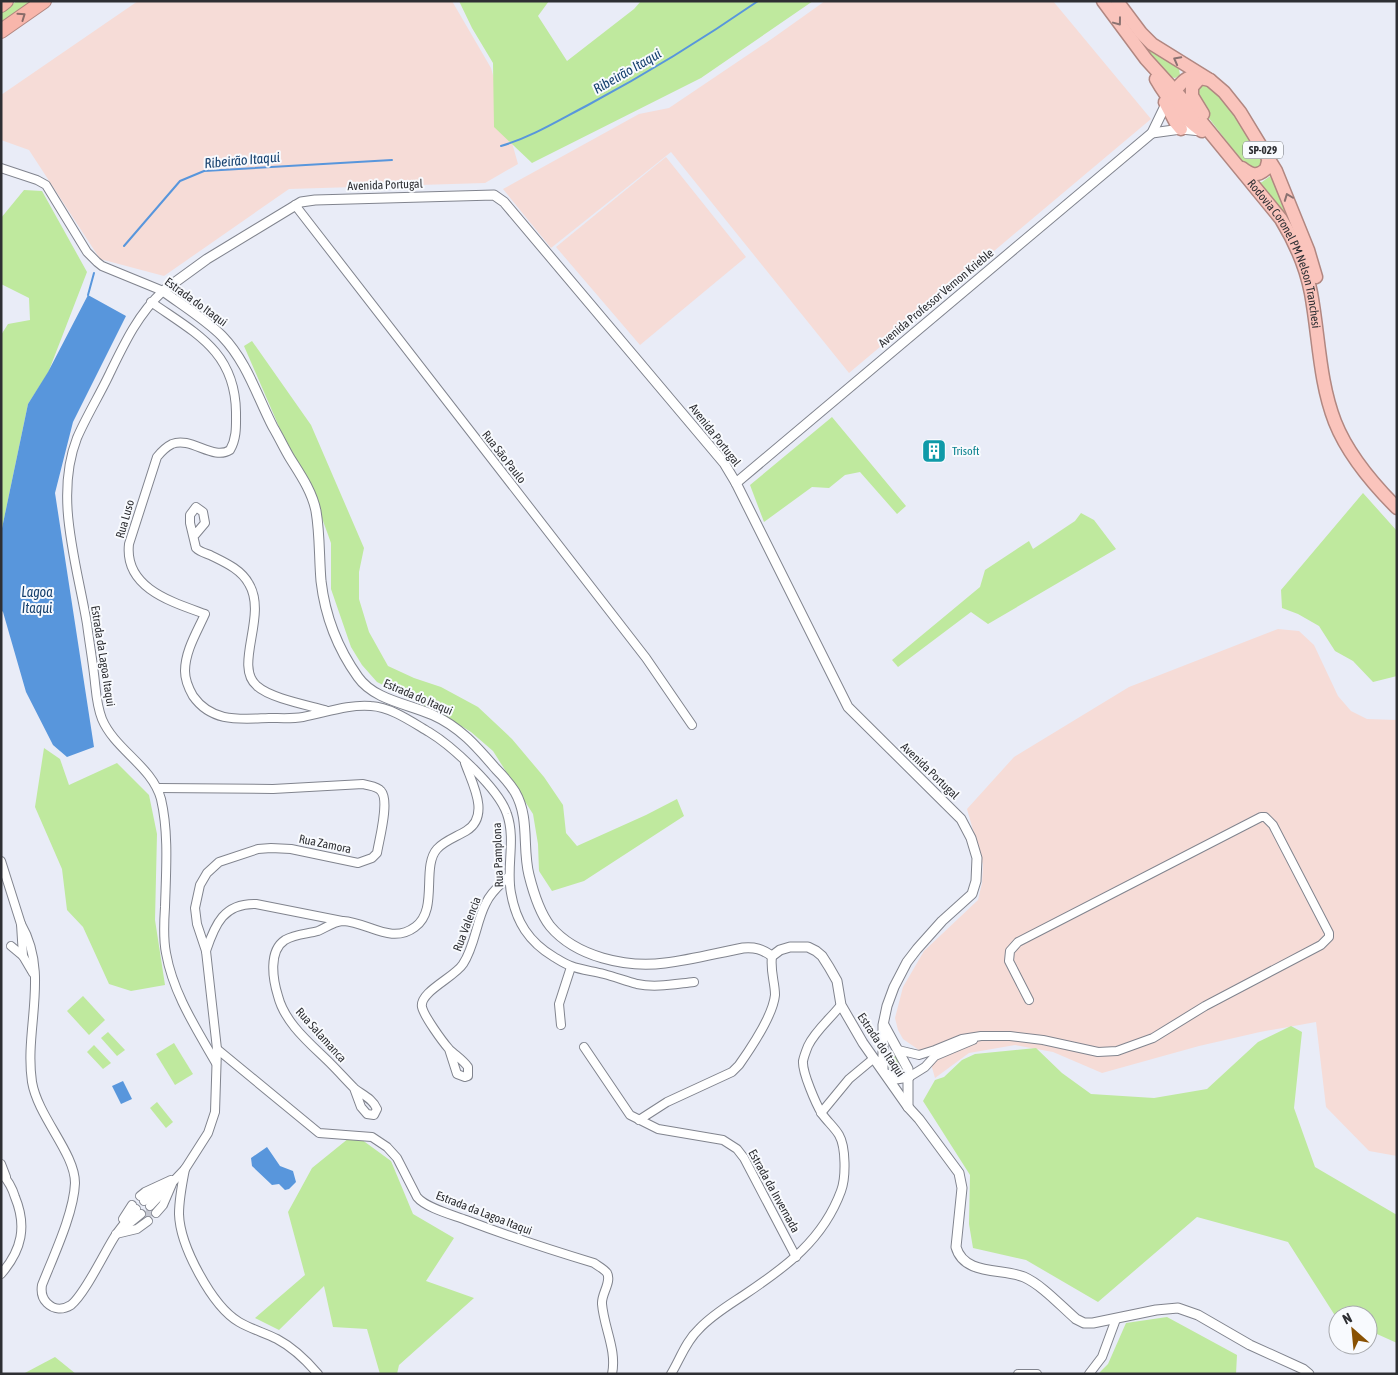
<svg xmlns="http://www.w3.org/2000/svg" width="1398" height="1375" font-family="'Asap Condensed',sans-serif">
	<rect width="100%" height="100%" fill="#e9ecf7"/>
	<g fill="#f6dcd7">
		<path d="M138,1H452L491,68L518,164L485,183L289,189L164,276L100,259L29,150L1,140V95Z"/>
		<path d="M825,1H1053L1151,119L849,373L671,152L551,248L503,189L639,114L669,108L773,38Z"/>
		<path d="M666,157L746,257L640,345L556,247Z"/>
		<path d="M1278,629L1299,631L1314,645L1338,696L1351,711L1367,719L1397,720V1156L1369,1151L1326,1107L1316,1022L1260,1032L1199,1046L1102,1073L1053,1052L1015,1045L969,1053L935,1078L929,1057L903,1039L898,1030L895,1018L903,987L924,951L978,900L982,883L983,865L967,809L1014,757L1129,687Z"/>
	</g>
	<g fill="#bfe99e">
		<path d="M17,1H32L1,24V12Z"/>
		<path d="M459,1H549L538,16L567,61L634,9L641,1H813L701,78L532,163L494,127L493,63L472,28Z"/>
		<path d="M1139,42L1179,69L1180,75L1175,78L1170,77Z"/>
		<path d="M1204,85C1220,87 1257,146 1263,162L1258,170L1244,164L1205,113L1198,92L1199,88Z"/>
		<path d="M1273,174L1296,229L1256,184L1262,182Z"/>
		<path d="M24,190L42,191L87,272L48,373L28,404L1,533V335L8,324L30,320L29,298L1,284V218Z"/>
		<path d="M252,341L311,425L364,548L359,572V599L369,632L388,666L414,678L441,687L478,707L512,739L544,777L563,805L566,833L577,846L646,815L677,799L684,816L584,881L552,891L539,871L538,844L533,814L493,751L471,732L443,715L377,682L362,665L351,647L331,589V543L310,485L280,429L244,346Z"/>
		<path d="M832,417L906,506L897,514L860,472L845,475L829,488L812,487L764,522L750,485Z"/>
		<path d="M1363,493L1397,531V676L1373,682L1353,661L1335,651L1319,626L1298,614L1282,608L1281,590Z"/>
		<path d="M1081,513L1094,520L1116,549L988,624L971,612L898,667L892,660L980,587L985,570L1029,541L1033,549L1075,521Z"/>
		<path d="M44,748L60,759L69,785L117,763L149,795L157,834L155,920L165,985L131,991L109,984L83,927L67,910L62,869L35,807Z"/>
		<path d="M83,996L105,1020L89,1035L67,1011Z"/>
		<path d="M1291,1026L1302,1032L1294,1108L1315,1167L1397,1215V1343L1368,1330V1315L1338,1316L1334,1314L1288,1242L1197,1217L1098,1302L1026,1260L973,1248L969,1224L970,1175L923,1101L935,1080L944,1077L962,1060L975,1054L1036,1048L1062,1073L1091,1094L1154,1098L1207,1089L1258,1042Z"/>
		<path d="M108,1032L125,1050L117,1056L101,1038Z"/>
		<path d="M174,1043L193,1074L175,1085L156,1054Z"/>
		<path d="M94,1045L111,1063L103,1069L87,1052Z"/>
		<path d="M893,1054L896,1055L902,1066L900,1074H895L887,1065V1057Z"/>
		<path d="M157,1102L173,1122L166,1128L150,1108Z"/>
		<path d="M354,1134L391,1161L413,1214L454,1238L426,1281L474,1298L399,1365L397,1374H380L367,1329L333,1327L324,1286L279,1330L255,1318L305,1275L288,1212L312,1168Z"/>
		<path d="M1167,1317L1237,1355L1236,1374H1098L1108,1364L1126,1323Z"/>
		<path d="M55,1357L76,1374H23Z"/>
	</g>
	<g fill="#5896dc">
		<path d="M88,295L126,316L73,422L55,493L94,747L67,757L53,745L26,692L3,612L1,610V533L28,404L48,372Z"/>
		<path d="M123,1081L132,1099L121,1104L112,1086Z"/>
		<path d="M267,1147L280,1166L293,1171L296,1182L289,1189L285,1190L279,1184L272,1185L252,1166L251,1158Z"/>
	</g>
	<g fill="none" stroke-linecap="round" stroke-linejoin="round">
		<g stroke="#5896dc" stroke-width="2">
			<path d="M501,146C532,137 559,120 588,105C646,74 703,39 758,1"/>
			<path d="M124,246L180,181L204,171L392,160"/>
			<path d="M88,295L94,273"/>
		</g>
		<path stroke="#c4c6d0" stroke-width="8" stroke-dasharray="8 4" stroke-linecap="butt" d="M145,1217L153,1209"/>
		<defs>
			<g id="minor">
				<path d="M1,168L37,180L46,185L87,252L97,262L102,266L163,291C138,314 124,344 109,375C99,396 86,417 77,438C54,497 77,564 87,624C89,640 92,657 94,674C96,689 96,704 102,719C115,750 152,766 161,799C169,833 166,872 165,907C164,922 163,938 166,953C173,993 196,1028 216,1063"/>
				<path d="M295,205L646,658L692,725"/>
				<path d="M151,302C195,333 235,351 236,412C236,425 237,438 230,450C213,461 191,436 172,444C166,447 161,452 157,457L129,544C124,588 172,602 205,614C197,632 185,651 185,671C185,680 189,689 193,696C212,723 240,719 269,718C280,718 292,719 303,717C325,713 348,704 371,706C391,707 412,722 429,732C452,746 499,789 507,814C516,840 506,867 511,893C516,922 529,942 554,957C559,960 565,964 571,966C581,970 593,971 604,974C615,977 626,981 637,984C655,988 675,984 694,982"/>
				<path d="M194,536L205,523L203,512L196,507L190,515V523L196,548C200,552 205,553 210,555C224,562 241,569 249,584C268,616 233,666 257,686C270,698 307,705 325,710"/>
				<path d="M1,861L21,924L23,956"/>
				<path d="M21,924C50,974 24,1029 32,1082C38,1117 75,1153 75,1183C74,1213 53,1257 42,1285C41,1291 42,1298 47,1303C54,1310 63,1310 71,1305C85,1294 104,1253 115,1236C121,1227 129,1218 136,1209"/>
				<path d="M11,946L23,956L33,973"/>
				<path d="M206,951C215,924 224,903 256,904L342,921"/>
				<path d="M561,1025L559,1004L571,967"/>
				<path d="M584,1047L630,1115L658,1129L723,1140L737,1149L744,1158L796,1257"/>
				<path d="M217,1049L319,1133L372,1137L387,1147L397,1158L417,1197C426,1208 453,1215 466,1220C508,1236 551,1250 594,1263C598,1266 604,1269 607,1273C612,1282 601,1294 602,1304C604,1328 617,1350 612,1374"/>
				<path d="M449,1049L457,1074L465,1077L468,1076V1067C463,1060 455,1055 449,1049C442,1041 424,1016 422,1007C419,992 455,977 463,964C475,946 476,922 486,903C491,892 500,885 508,877"/>
				<path d="M898,1050L919,1055L935,1050L962,1039L981,1036H1010L1043,1040L1098,1052L1117,1051L1153,1038L1205,1006L1321,945L1329,937V933L1273,825L1265,817H1261L1018,942L1010,951L1009,961L1029,1000"/>
				<path d="M909,1077L925,1067L935,1056L973,1040"/>
				<path d="M354,1088L361,1107L367,1114L374,1115L377,1109C373,1099 363,1095 355,1089C347,1081 339,1072 331,1064C312,1045 285,1024 278,996C273,980 268,951 285,940C295,934 307,934 318,931C325,928 335,921 343,921C368,922 391,945 415,927C439,910 421,867 437,849C444,841 456,837 466,831C491,816 472,783 465,763"/>
				<path d="M821,1113L849,1079L873,1059"/>
				<path d="M639,1120L667,1102L732,1072L739,1065C751,1048 773,1016 775,995C775,982 770,972 772,956"/>
				<path d="M1,1164L6,1177"/>
				<path d="M185,1169C182,1184 179,1199 179,1214C180,1246 212,1306 239,1322C251,1329 265,1333 277,1339C294,1348 306,1360 318,1374"/>
				<path d="M1,1173C8,1180 12,1187 15,1197C27,1226 22,1250 1,1274"/>
				<path d="M140,1196L145,1192L171,1180"/>
				<path d="M144,1201L160,1189"/>
				<path d="M150,1206L185,1169L208,1133L215,1112L217,1049L206,951L197,924L195,908L200,885L207,873L219,862L258,849L271,848L291,849L358,863L372,858L377,853C379,840 390,801 381,791C377,786 369,786 363,784L273,789L158,788"/>
				<path d="M156,1213L163,1205L172,1184"/>
				<path d="M123,1219L132,1205"/>
				<path d="M125,1227L141,1214"/>
				<path d="M116,1234L137,1229L148,1221"/>
				<path d="M671,1374C680,1359 686,1341 699,1329C712,1315 729,1305 744,1295C786,1267 823,1240 841,1191C846,1178 846,1147 839,1135C835,1128 827,1121 822,1114C816,1104 802,1072 803,1061C804,1056 806,1051 808,1046C815,1031 830,1019 841,1005"/>
				<path d="M1018,1374H1037"/>
				<path d="M1089,1374L1102,1357L1116,1319"/>
			</g>
			<g id="tertiary">
				<path d="M1152,133L1181,129L1201,131"/>
				<path d="M736,483L1152,133L1166,104"/>
				<path d="M884,1025L908,1069V1107"/>
				<path d="M883,1070V1025L887,1006L894,987L907,962L917,949L942,921L972,894L976,881L977,858L971,838L961,819L848,707L736,483L724,463L504,202L494,195L315,200L301,202L207,259L163,291C182,305 205,319 222,336C247,362 257,396 273,427C279,437 284,448 290,458C300,474 312,491 316,511C320,534 319,557 321,581C325,615 338,649 358,677C374,700 409,704 433,715C460,727 477,747 496,769C503,776 510,784 515,792C530,818 522,848 529,875C533,891 540,913 550,926C576,957 626,968 665,963C691,960 717,953 743,948C755,947 762,949 772,956L780,950L790,947H808L816,951L822,956L829,967L837,981L841,1005L863,1043L908,1107L919,1119L959,1173L962,1188L956,1247C964,1276 1003,1268 1024,1277C1042,1285 1061,1306 1076,1319L1084,1323H1093L1156,1310L1178,1308L1198,1315L1250,1345L1303,1369L1309,1374"/>
				<path d="M887,1074L896,1079L909,1077"/>
			</g>
			<g id="trunk">
				<path id="s1" d="M1103,1L1146,59L1186,103L1281,219C1295,242 1306,267 1311,293C1319,336 1319,381 1335,422C1348,455 1372,483 1397,508"/>
				<path d="M1117,1L1141,33L1152,44L1210,80L1224,92L1240,112L1276,171L1308,250L1316,277"/>
				<path d="M1156,79C1168,100 1182,117 1202,131"/>
				<path d="M1171,96C1178,87 1187,72 1200,78"/>
				<path d="M1165,102L1176,123L1181,129"/>
				<path d="M1203,114L1192,96V87L1200,78L1210,80"/>
				<path d="M1242,168C1251,175 1257,177 1266,169L1269,158"/>
			</g>
			<g id="motorway">
				<path d="M1,5L6,1"/>
				<path d="M1,31L44,1"/>
			</g>
		</defs>
		<use href="#minor" stroke="#81848e" stroke-width="10"/>
		<use href="#tertiary" stroke="#81848e" stroke-width="11"/>
		<use href="#trunk" stroke="#b18781" stroke-width="15"/>
		<use href="#motorway" stroke="#b18781" stroke-width="16"/>
		<use href="#minor" stroke="#fff" stroke-width="8"/>
		<use href="#tertiary" stroke="#fff" stroke-width="9"/>
		<use href="#trunk" stroke="#fac4bc" stroke-width="12"/>
		<use href="#motorway" stroke="#f8b6ab" stroke-width="14"/>
	</g>
	<defs><path id="oneway-chevron" d="M-2-3.5L2.5 0L-2 3.5" fill="none" stroke-width="1.6" stroke-linecap="round" stroke-linejoin="round" transform="scale(1.25)"/></defs>
	<use stroke="#896c69" href="#oneway-chevron" transform="translate(22 16) rotate(-35)"/>
	<g stroke="#8a7271">
		<use href="#oneway-chevron" transform="translate(1118 22) rotate(53)"/>
		<use href="#oneway-chevron" transform="translate(1177 60) rotate(-152)"/>
		<use href="#oneway-chevron" transform="translate(1288 197) rotate(-111)"/>
	</g>
	<defs>
		<symbol id="building-square" viewBox="-11 -11 22 22"><rect x="-9" y="-9" width="18" height="18" rx="4" fill="#0f9aa8" stroke="#f8fafe"/><path d="M-4-6H4V6H1V3H-1V6H-4ZM-2.5-4.3h1.7v1.8h-1.7ZM.8-4.3h1.7v1.8H.8ZM-2.5-1h1.7V.8h-1.7ZM.8-1h1.7V.8H.8Z" fill="#fff"/></symbol>
	</defs>
	<g fill-rule="evenodd">
		<use href="#building-square" x="920" y="437" width="28" height="28"/>
	</g>
	<g text-anchor="middle" stroke-width="4" stroke-linejoin="round" paint-order="stroke">
		<rect fill="#f8fafe" stroke="#6b6c70" stroke-width="1" x="1243" y="141.5" width="40" height="17" rx="4"/>
		<g font-size="11" font-weight="bold" fill="#2e2f33">
			<text x="1263" y="154">SP-029</text>
		</g>
		<g font-size="12" fill="#2e2f33" stroke="#f8fafe">
			<text transform="translate(385 185) rotate(-2)" y="4">Avenida Portugal</text>
			<text dy="4" stroke="none"><textPath href="#s1" startOffset="315">Rodovia Coronel PM Nelson Tranchesi</textPath></text>
			<text transform="translate(936 298) rotate(-40)" y="4">Avenida Professor Vernon Krieble</text>
			<text transform="translate(196 302) rotate(36)" y="4">Estrada do Itaqui</text>
			<text transform="translate(715 435) rotate(52)" y="4">Avenida Portugal</text>
			<text transform="translate(504 457) rotate(52)" y="4">Rua São Paulo</text>
			<text transform="translate(125 519) rotate(-74)" y="4">Rua Luso</text>
			<text transform="translate(103 656) rotate(81)" y="4">Estrada da Lagoa Itaqui</text>
			<text transform="translate(418 697) rotate(23)" y="4">Estrada do Itaqui</text>
			<text transform="translate(930 771) rotate(44)" y="4">Avenida Portugal</text>
			<text transform="translate(325 844) rotate(12)" y="4">Rua Zamora</text>
			<text transform="translate(498 855) rotate(-92)" y="4">Rua Pamplona</text>
			<text transform="translate(467 924) rotate(-69)" y="4">Rua Valencia</text>
			<text transform="translate(321 1035) rotate(48)" y="4">Rua Salamanca</text>
			<text transform="translate(881 1045) rotate(56)" y="4">Estrada do Itaqui</text>
			<text transform="translate(774 1191) rotate(61)" y="4">Estrada da Invernada</text>
			<text transform="translate(484 1213) rotate(21)" y="4">Estrada da Lagoa Itaqui</text>
		</g>
		<g font-size="12" fill="#0d838f" stroke="#f8fafe" text-anchor="start">
			<text x="952" y="455">Trisoft</text>
		</g>
		<g font-size="14" font-style="italic" fill="#15406e" stroke="#f8fafe">
			<text transform="translate(627 71) rotate(-30)" y="5">Ribeirão Itaqui</text>
			<text transform="translate(242 160) rotate(-5)" y="5">Ribeirão Itaqui</text>
			<text x="37" y="597">Lagoa<tspan x="37" dy="16">Itaqui</tspan></text>
		</g>
	</g>
	<rect width="1398" height="1375" fill="none" stroke="#2e2f33" stroke-width="5"/>
	<g transform="translate(1353 1330) rotate(333)"><circle r="24" fill="#f8fafe" stroke="#a7a9ad"/>
	<path d="M0-4L9 19L0 12L-9 19Z" fill="#895103"/>
	<text y="-8" font-size="14" font-weight="bold" text-anchor="middle" fill="#2e2f33">N</text>
	</g>
</svg>
